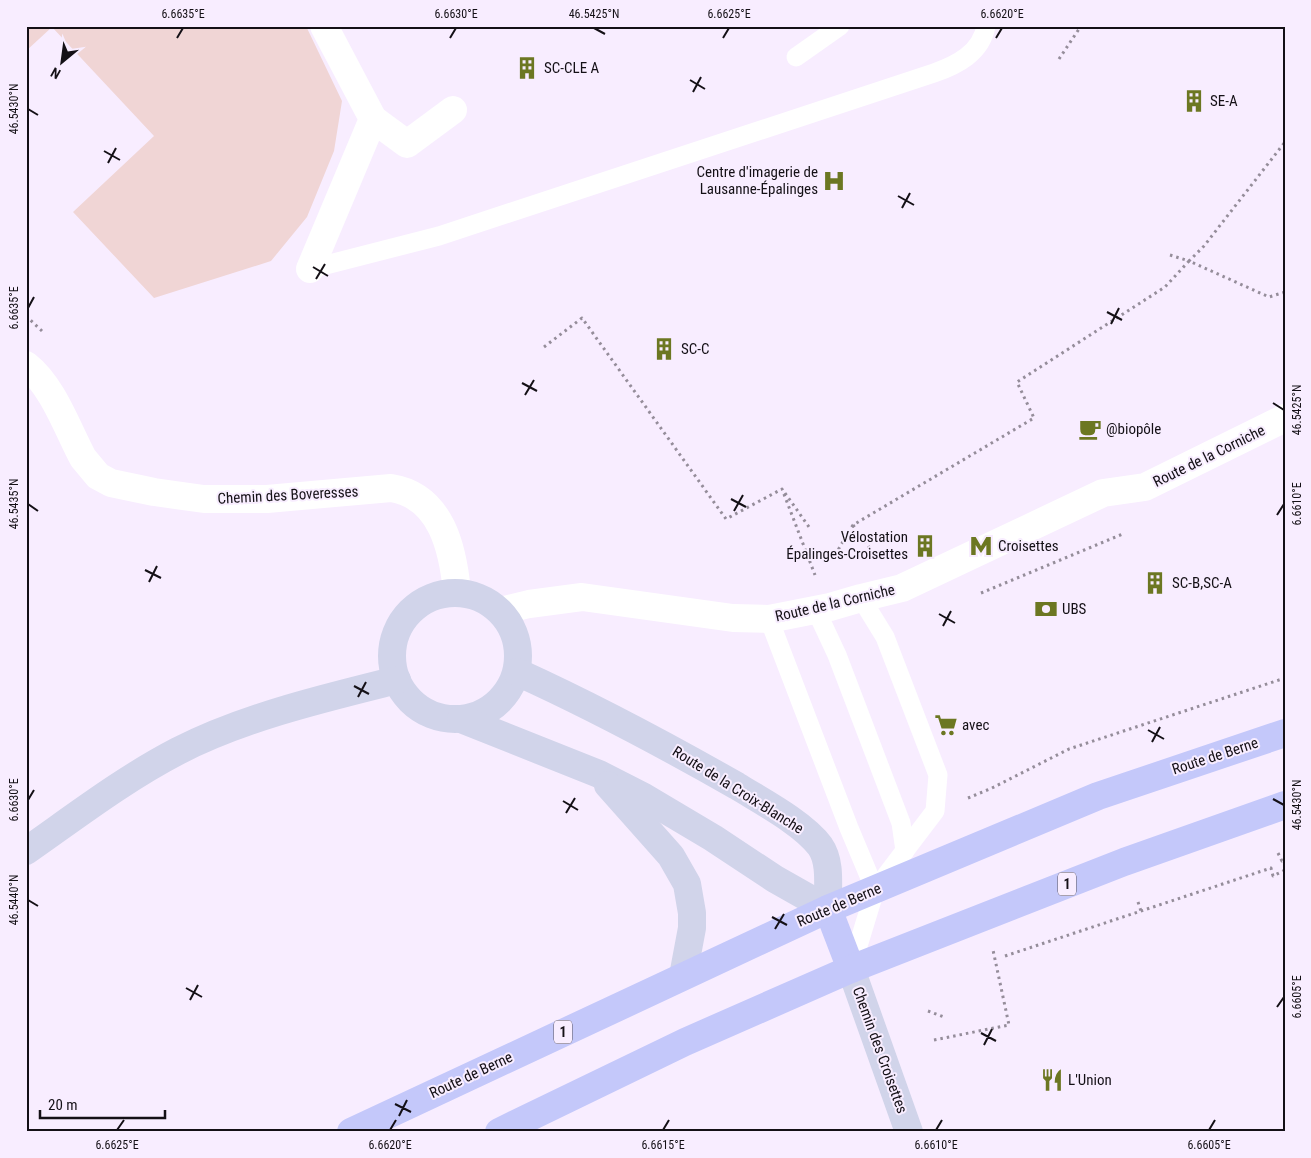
<svg xmlns="http://www.w3.org/2000/svg" width="1311" height="1158" font-family="'Roboto Condensed',sans-serif">
	<rect width="100%" height="100%" fill="#f8edff"/>
	<path fill="#f0d5d5" d="M26,26H306L342,101L334,151L307,217L271,261L154,298L73,212L154,136L52,27L26,51Z"/>
	<g fill="none" stroke-linecap="round" stroke-linejoin="round">
		<g stroke="#958d9a" stroke-width="3" stroke-dasharray="2.5 4" stroke-linecap="butt">
			<path d="M1059,59L1081,26"/>
			<path d="M1170,255L1189,261L1204,246L1285,142"/>
			<path d="M26,316L42,331"/>
			<path d="M544,347L582,318L726,519L782,489L815,575"/>
			<path d="M785,493L809,527"/>
			<path d="M853,525L876,557"/>
			<path d="M835,555L853,525L1034,418L1017,382L1165,287L1189,261L1269,297L1285,292"/>
			<path d="M981,593L1125,533"/>
			<path d="M968,798L992,788L1069,749L1285,678"/>
			<path d="M1278,853L1282,861L1285,860"/>
			<path d="M1138,902L1141,911"/>
			<path d="M1005,956L1271,868L1273,876L1285,870"/>
			<path d="M928,1011L944,1017"/>
			<path d="M934,1040L1009,1025L993,950"/>
		</g>
		<g stroke="#fff" stroke-width="19">
			<path d="M796,57L840,26"/>
			<path d="M310,269L439,236L934,73C957,65 981,53 986,26"/>
			<path d="M816,610L837,655L901,823L905,851"/>
			<path d="M769,619L849,828L875,890"/>
			<path d="M851,969L875,890L935,811L938,775L885,637L861,598"/>
		</g>
		<g stroke="#fff" stroke-width="28">
			<path d="M373,119L407,144L453,110"/>
			<path d="M310,269L373,119L324,26"/>
			<path d="M26,365C53,386 67,428 83,458L98,476L111,483L154,492L204,499H267L391,488C442,496 453,550 457,592"/>
			<path d="M500,611L529,604L582,597L733,618L769,619L830,607L861,598L902,588L1103,493L1145,487L1285,418"/>
		</g>
		<g stroke="#d1d4ea" stroke-width="28">
			<circle cx="455" cy="656" r="63"/>
			<path d="M517,672C592,706 665,745 737,786C761,801 803,823 820,846C832,863 827,889 828,909"/>
			<path d="M461,719L599,774L644,797L713,838L775,879L828,909"/>
			<path d="M608,785L671,856L687,884L692,913V928L683,976"/>
			<path d="M26,851C76,816 124,779 178,751C244,717 325,698 397,680"/>
			<path d="M851,969L909,1132"/>
		</g>
		<g stroke="#c4c8fa" stroke-width="28">
			<path d="M828,909L851,969"/>
			<path d="M351,1132L828,909L1098,796L1285,733"/>
			<path d="M499,1132L685,1042L851,969L1124,862L1285,805"/>
		</g>
	</g>
	<path fill="none" stroke="#141016" stroke-width="2" d="M594,28L605,34M177,38L183,28M450,38L456,28M723,38L729,28M996,38L1002,28M690,80L705,89M693,92L701,77M28,109L38,115M104,151L120,160M108,163L116,148M898,196L914,205M902,208L910,193M313,267L328,276M316,279L325,264M28,308L34,297M1107,312L1122,320M1111,324L1119,308M522,383L537,391M525,395L534,380M1273,403L1284,410M731,499L746,507M28,504L38,511M734,511L743,495M1277,515L1284,504M145,570L161,578M149,582L157,566M939,614L955,623M943,626L951,611M354,686L369,694M358,697L366,682M1148,730L1164,739M1152,742L1160,727M1273,799L1284,805M28,800L34,790M563,801L578,810M566,813L575,798M28,900L38,906M772,917L787,925M775,929L784,914M186,988L202,997M190,1000L198,985M1277,1007L1284,997M981,1033L996,1041M984,1045L992,1029M395,1104L411,1112M399,1116L407,1100M117,1130L124,1120M390,1130L396,1120M663,1130L669,1120M936,1130L942,1120M1209,1130L1215,1120"/>
	<defs>
		<symbol id="building-bare" viewBox="-9 -9 18 18"><path d="M-4-6H4V6H1V3H-1V6H-4ZM-2.5-4.3h1.7v1.8h-1.7ZM.8-4.3h1.7v1.8H.8ZM-2.5-1h1.7V.8h-1.7ZM.8-1h1.7V.8H.8Z" fill="#6c7722" stroke="#f8edff" stroke-width="2.5" paint-order="stroke"/></symbol>
		<symbol id="hospital-bare" viewBox="-9 -9 18 18"><path d="M-5-5h3v3.5h4V-5h3V5h-3V1.5h-4V5h-3Z" fill="#6c7722" stroke="#f8edff" stroke-width="2.5" paint-order="stroke"/></symbol>
		<symbol id="cafe-bare" viewBox="-9 -9 18 18"><path d="M-5.5-4.5H6V0H3Q3 3.5 0 3.5H-2.5Q-5.5 3.5-5.5 0ZM3-3.2v2h1.7v-2ZM-6 4.5H4V6H-6Z" fill="#6c7722" stroke="#f8edff" stroke-width="2.5" paint-order="stroke"/></symbol>
		<symbol id="metro-bare" viewBox="-9 -9 18 18"><path d="M-5.5 5V-5H-3L0 0L3-5H5.5V5H3V-.5L0 4L-3-.5V5Z" fill="#6c7722" stroke="#f8edff" stroke-width="2.5" paint-order="stroke"/></symbol>
		<symbol id="bank-bare" viewBox="-9 -9 18 18"><path d="M-6-4H6V4H-6ZM0-2.3a2.3 2.3 0 1 0 0 4.6a2.3 2.3 0 1 0 0-4.6Z" fill="#6c7722" stroke="#f8edff" stroke-width="2.5" paint-order="stroke"/></symbol>
		<symbol id="supermarket-bare" viewBox="-9 -9 18 18"><path d="M-6-5.5h2.5l.6 2H6L4.5 2H-2.5L-4.4-4H-6ZM-1.5 3.2a1.3 1.3 0 1 0 .1 0ZM3 3.2a1.3 1.3 0 1 0 .1 0Z" fill="#6c7722" stroke="#f8edff" stroke-width="2.5" paint-order="stroke"/></symbol>
		<symbol id="restaurant-bare" viewBox="-9 -9 18 18"><path d="M-5-6h1v4h1v-4h1v4h1v-4h1v5L-1.5 .5V6h-2V.5L-5-1ZM5-6V6H3V1.5H1.5Q1.5-4 5-6Z" fill="#6c7722" stroke="#f8edff" stroke-width="2.5" paint-order="stroke"/></symbol>
	</defs>
	<g fill-rule="evenodd">
		<use href="#building-bare" x="511" y="52" width="32" height="32"/>
		<use href="#building-bare" x="1178" y="85" width="32" height="32"/>
		<use href="#hospital-bare" x="818" y="165" width="32" height="32"/>
		<use href="#building-bare" x="648" y="333" width="32" height="32"/>
		<use href="#cafe-bare" x="1074" y="413" width="32" height="32"/>
		<use href="#building-bare" x="909" y="530" width="32" height="32"/>
		<use href="#metro-bare" x="965" y="530" width="32" height="32"/>
		<use href="#building-bare" x="1139" y="567" width="32" height="32"/>
		<use href="#bank-bare" x="1030" y="593" width="32" height="32"/>
		<use href="#supermarket-bare" x="930" y="709" width="32" height="32"/>
		<use href="#restaurant-bare" x="1036" y="1064" width="32" height="32"/>
	</g>
	<g text-anchor="middle" stroke-width="4" stroke-linejoin="round" paint-order="stroke">
		<g fill="#f8edff" stroke="#58525c" stroke-width="1">
			<rect x="1058" y="872.5" width="18" height="23" rx="4"/>
			<rect x="554" y="1020.5" width="18" height="23" rx="4"/>
		</g>
		<g font-size="14" font-weight="bold" fill="#141016">
			<text x="1067" y="889">1</text>
			<text x="563" y="1037">1</text>
		</g>
		<g font-size="15" fill="#141016" stroke="#f8edff" text-anchor="start">
			<text x="544" y="73">SC-CLE A</text>
			<text x="1210" y="106">SE-A</text>
			<text x="818" y="177" text-anchor="end">Centre d'imagerie de<tspan x="818" dy="17">Lausanne-Épalinges</tspan></text>
			<text x="681" y="354">SC-C</text>
			<text x="1106" y="434">@biopôle</text>
			<text x="908" y="542" text-anchor="end">Vélostation<tspan x="908" dy="17">Épalinges-Croisettes</tspan></text>
			<text x="998" y="551">Croisettes</text>
			<text x="1172" y="588">SC-B,SC-A</text>
			<text x="1062" y="614">UBS</text>
			<text x="962" y="730">avec</text>
			<text x="1068" y="1085">L'Union</text>
		</g>
		<g font-size="15" fill="#141016" stroke="#f8edff">
			<text transform="translate(1209 456) rotate(-26)" y="5">Route de la Corniche</text>
			<text transform="translate(288 495) rotate(-3)" y="5">Chemin des Boveresses</text>
			<text transform="translate(835 603) rotate(-13)" y="5">Route de la Corniche</text>
			<text transform="translate(1215 756) rotate(-18)" y="5">Route de Berne</text>
			<text transform="translate(738 790) rotate(32)" y="5">Route de la Croix-Blanche</text>
			<text transform="translate(839 905) rotate(-23)" y="5">Route de Berne</text>
			<text transform="translate(880 1050) rotate(70)" y="5">Chemin des Croisettes</text>
			<text transform="translate(471 1075) rotate(-25)" y="5">Route de Berne</text>
		</g>
	</g>
	<rect width="1311" height="1158" fill="none" stroke="#f8edff" stroke-width="55"/>
	<g transform="translate(62 62) rotate(209)" stroke="#f8edff" stroke-width="4" paint-order="stroke">
	<path d="M0-4L9 19L0 12L-9 19Z" fill="#141016"/>
	<text y="-8" font-size="14" font-weight="bold" text-anchor="middle" fill="#141016">N</text>
	</g>
	<path d="M40 1110v8h125v-8" fill="none" stroke="#141016" stroke-width="2.5"/>
	<text x="48" y="1110" font-size="15" fill="#141016" stroke="#f8edff" stroke-width="4" paint-order="stroke">20 m</text>
	<rect x="28" y="28" width="1256" height="1102" fill="none" stroke="#141016" stroke-width="2"/>
	<g font-size="12" text-anchor="middle" fill="#141016">
		<text x="183" y="18">6.6635°E</text>
		<text x="456" y="18">6.6630°E</text>
		<text x="594" y="18">46.5425°N</text>
		<text x="729" y="18">6.6625°E</text>
		<text x="1002" y="18">6.6620°E</text>
		<text transform="translate(14 109) rotate(-90)" y="4">46.5430°N</text>
		<text transform="translate(14 308) rotate(-90)" y="4">6.6635°E</text>
		<text transform="translate(1297 410) rotate(-90)" y="4">46.5425°N</text>
		<text transform="translate(1297 504) rotate(-90)" y="4">6.6610°E</text>
		<text transform="translate(14 504) rotate(-90)" y="4">46.5435°N</text>
		<text transform="translate(14 800) rotate(-90)" y="4">6.6630°E</text>
		<text transform="translate(1297 805) rotate(-90)" y="4">46.5430°N</text>
		<text transform="translate(14 900) rotate(-90)" y="4">46.5440°N</text>
		<text transform="translate(1297 997) rotate(-90)" y="4">6.6605°E</text>
		<text x="117" y="1149">6.6625°E</text>
		<text x="390" y="1149">6.6620°E</text>
		<text x="663" y="1149">6.6615°E</text>
		<text x="936" y="1149">6.6610°E</text>
		<text x="1209" y="1149">6.6605°E</text>
	</g>
</svg>
